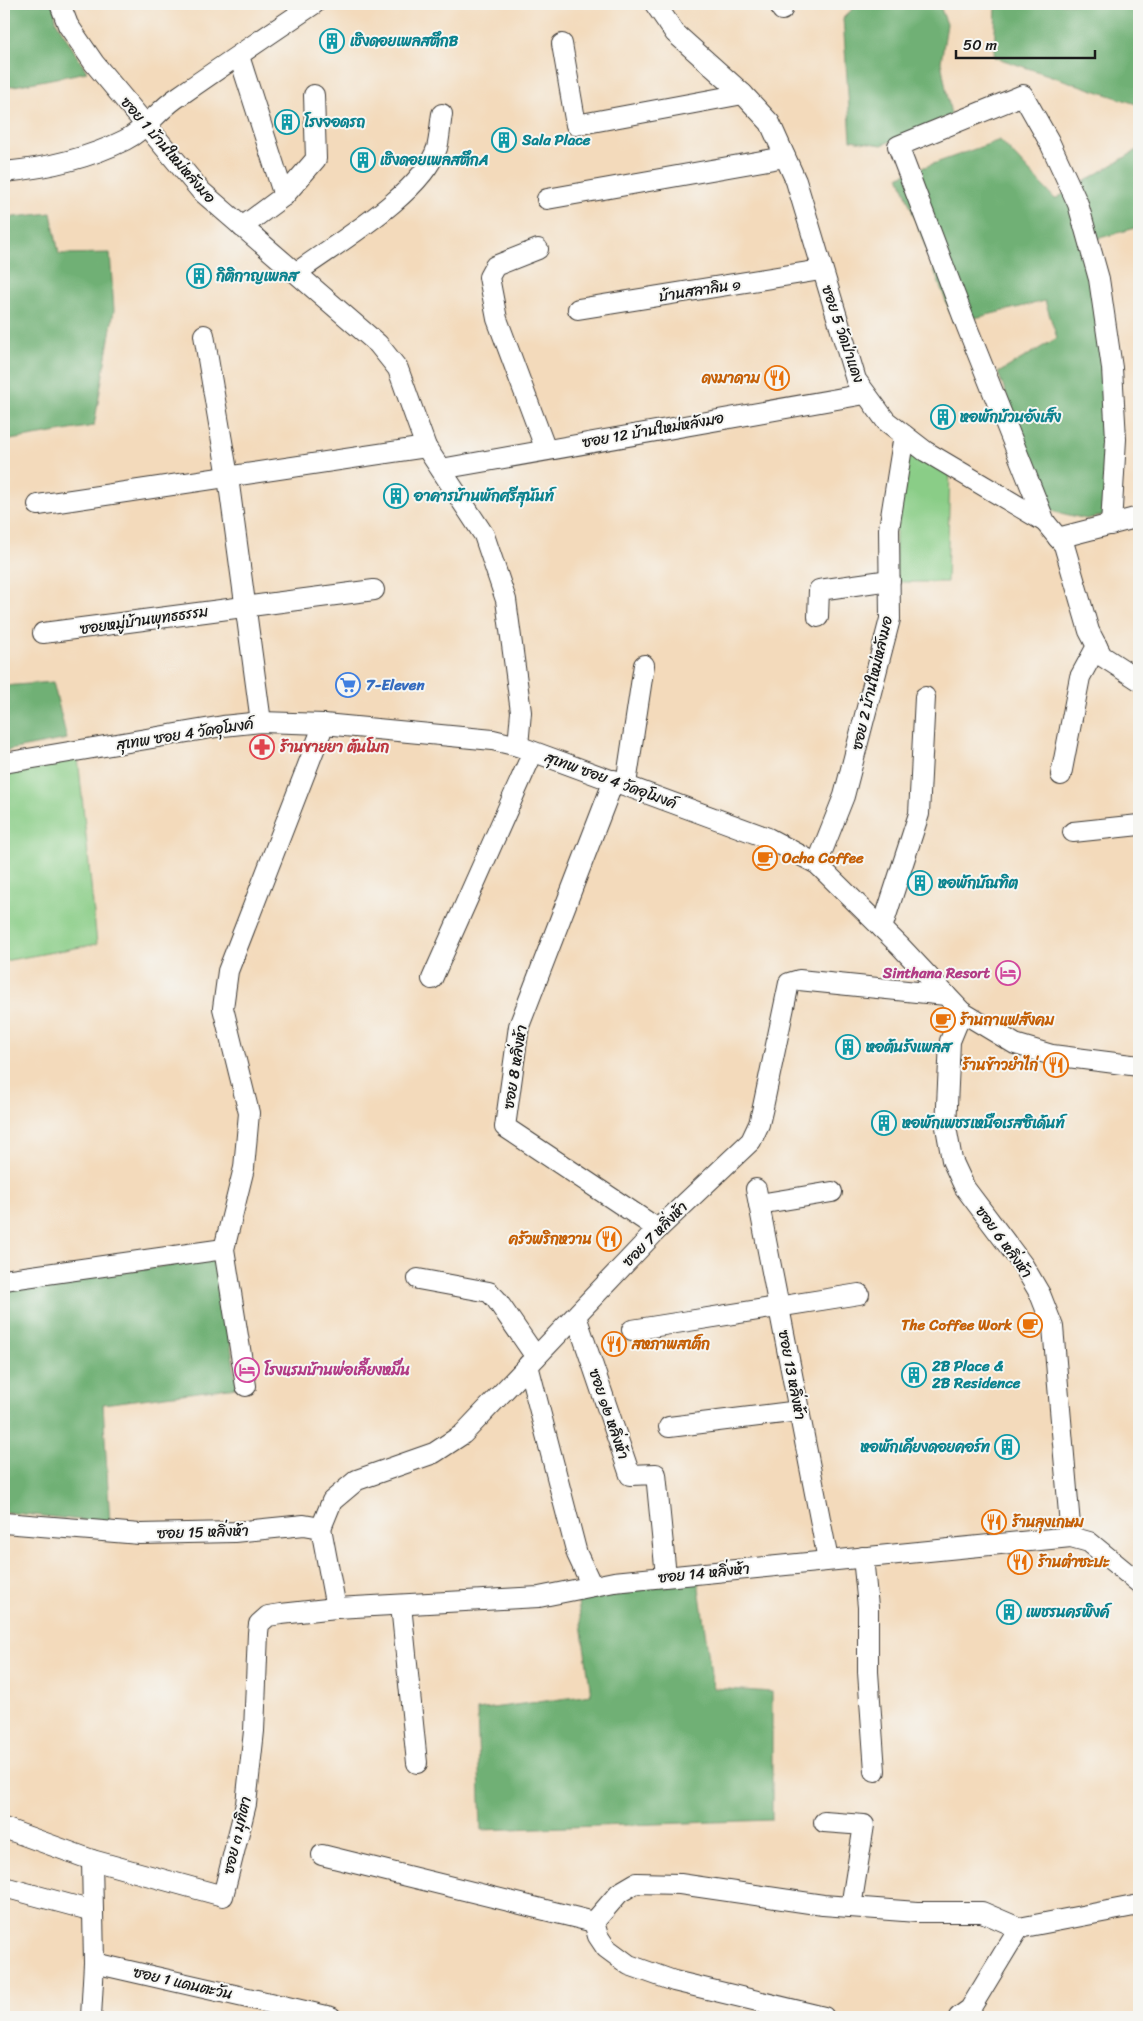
<svg xmlns="http://www.w3.org/2000/svg" width="1143" height="2021" font-family="Sriracha,'Playpen Sans Thai',sans-serif">
	<rect width="100%" height="100%" fill="#f6f6f2"/>
	<filter id="ink" filterUnits="userSpaceOnUse"><feTurbulence type="fractalNoise" baseFrequency=".02" numOctaves="2"/><feDisplacementMap in="SourceGraphic" scale="10" xChannelSelector="R" yChannelSelector="G"/><feConvolveMatrix kernelMatrix="1 2 1 2 8 2 1 2 1" color-interpolation-filters="sRGB"/></filter>
	<filter id="wash" filterUnits="userSpaceOnUse"><feTurbulence type="fractalNoise" baseFrequency=".0096" numOctaves="4" result="noise"/><feDisplacementMap in="SourceGraphic" scale="20" xChannelSelector="R" yChannelSelector="G"/><feGaussianBlur stdDeviation="1.12" result="paint"/><feColorMatrix in="noise" values="0 0 0 0 0 0 0 0 0 0 0 0 0 0 0 0 0 1.4 0 .05"/><feComposite in="paint" operator="in"/></filter>
	<g filter="url(#wash)">
		<rect width="100%" height="100%" fill="#f3dabb"/>
		<g fill="#8acd87" stroke="#537452">
			<path d="M907,451L950,470L947,582H895L896,528Z"/>
			<path d="M78,757L97,944L4,961V771Z"/>
		</g>
		<g fill="#6fb074" stroke="#466648">
			<path d="M4,4H54L56,21L87,72L4,88Z"/>
			<path d="M858,4H939L947,24L941,62L951,115L882,145L851,140L843,18Z"/>
			<path d="M996,4H1139V105L994,57Z"/>
			<path d="M1000,140L1055,199L1139,149V227L1096,239L1121,512L1086,519L1052,511L998,373L1057,338L1045,301L954,323L899,176Z"/>
			<path d="M51,213L59,254L110,253L114,310L94,426L4,441V218Z"/>
			<path d="M53,682L67,739L4,751V683V686Z"/>
			<path d="M218,1258L237,1387L103,1404L110,1523L4,1512V1290Z"/>
			<path d="M698,1580L713,1688L772,1692V1820L481,1830L477,1710L591,1695L577,1595Z"/>
		</g>
	</g>
	<g filter="url(#ink)">
		<g fill="none" stroke-linecap="round" stroke-linejoin="round">
			<defs>
				<g id="minor">
					<path d="M60,4L68,25L94,63L201,191L378,344L398,369L426,447L484,535L506,600L521,712L518,746"/>
					<path d="M655,4L675,33L743,94L770,123L796,181L856,380L886,421L925,451L1045,522L1064,545L1089,631L1102,656L1139,680"/>
					<path d="M781,4L782,10"/>
					<path d="M562,44L576,125L743,94"/>
					<path d="M239,56L284,196"/>
					<path d="M4,172C46,168 87,159 125,140C145,130 157,112 175,99C221,67 268,35 314,4"/>
					<path d="M547,199L785,157"/>
					<path d="M242,227L284,196L316,159L314,95"/>
					<path d="M538,249L495,266L489,277L497,319L546,450"/>
					<path d="M296,273C335,244 422,194 437,148C440,137 440,125 442,114"/>
					<path d="M578,309L821,270"/>
					<path d="M204,335L228,477L261,722"/>
					<path d="M441,469L865,394"/>
					<path d="M38,505L426,447"/>
					<path d="M1045,522L967,327L898,146L1023,95L1049,141L1078,204L1099,279L1112,368L1116,439L1111,525"/>
					<path d="M1058,538L1139,517"/>
					<path d="M818,617L819,590L890,580"/>
					<path d="M43,633L374,590"/>
					<path d="M4,763L223,726L261,722L324,724L493,740L518,746L768,838L817,864L900,946L962,1012L1015,1044L1052,1055L1139,1066"/>
					<path d="M1061,775L1080,677L1097,646"/>
					<path d="M614,780L519,1026L505,1127L658,1229"/>
					<path d="M626,784L644,665"/>
					<path d="M1073,832L1139,825"/>
					<path d="M817,864L844,796L890,619L889,529L904,435"/>
					<path d="M882,928L919,814L925,697"/>
					<path d="M432,979L533,752"/>
					<path d="M962,1012L950,1041L946,1127L952,1160L965,1188L1023,1265L1040,1294L1053,1327L1071,1537"/>
					<path d="M756,1189L828,1560"/>
					<path d="M759,1204L832,1192"/>
					<path d="M418,1279L489,1292L496,1299L536,1357"/>
					<path d="M4,1280L224,1249"/>
					<path d="M576,1316L630,1475L656,1474L666,1576"/>
					<path d="M632,1330L859,1294"/>
					<path d="M528,1365L577,1554L592,1586"/>
					<path d="M246,1386L224,1249L244,1168L249,1113L223,1008L228,971L324,724"/>
					<path d="M669,1427L799,1411"/>
					<path d="M4,1523L140,1534L234,1532L304,1525L321,1528L336,1608"/>
					<path d="M321,1528L332,1501L357,1480L434,1453L463,1434L658,1229L751,1141L759,1124L763,1107L789,983L799,980L946,995"/>
					<path d="M863,1557L868,1607V1672L875,1771"/>
					<path d="M401,1605L417,1763"/>
					<path d="M824,1822L864,1825L851,1907"/>
					<path d="M4,1828L92,1860L223,1896L246,1804L254,1731L258,1633L259,1624L268,1616L281,1614L336,1608L539,1597L614,1582L1071,1537L1089,1542L1139,1583"/>
					<path d="M322,1855L594,1922"/>
					<path d="M4,1887L93,1911"/>
					<path d="M594,1922L619,1893L636,1883L680,1884L823,1905L917,1912H982L1019,1928L1139,1905"/>
					<path d="M594,1922L598,1936L606,1948L629,1965L674,1981L824,2017"/>
					<path d="M94,1963L331,2017"/>
					<path d="M91,2017L94,1963L92,1860"/>
					<path d="M959,2017L970,2009L1019,1928"/>
				</g>
			</defs>
			<use href="#minor" stroke="#3c3834" stroke-width="22"/>
			<use href="#minor" stroke="#fff" stroke-width="20"/>
		</g>
	</g>
	<defs>
		<symbol id="building-ring" viewBox="-11 -11 22 22"><circle r="9.5" fill="#f6f6f2" stroke="#0f9aa8" stroke-width="1.5"/><path d="M-4-6H4V6H1V3H-1V6H-4ZM-2.5-4.3h1.7v1.8h-1.7ZM.8-4.3h1.7v1.8H.8ZM-2.5-1h1.7V.8h-1.7ZM.8-1h1.7V.8H.8Z" fill="#0f9aa8"/></symbol>
		<symbol id="restaurant-ring" viewBox="-11 -11 22 22"><circle r="9.5" fill="#f6f6f2" stroke="#e8710a" stroke-width="1.5"/><path d="M-5-6h1v4h1v-4h1v4h1v-4h1v5L-1.5 .5V6h-2V.5L-5-1ZM5-6V6H3V1.5H1.5Q1.5-4 5-6Z" fill="#e8710a"/></symbol>
		<symbol id="supermarket-ring" viewBox="-11 -11 22 22"><circle r="9.5" fill="#f6f6f2" stroke="#3f7fe0" stroke-width="1.5"/><path d="M-6-5.5h2.5l.6 2H6L4.5 2H-2.5L-4.4-4H-6ZM-1.5 3.2a1.3 1.3 0 1 0 .1 0ZM3 3.2a1.3 1.3 0 1 0 .1 0Z" fill="#3f7fe0"/></symbol>
		<symbol id="pharmacy-ring" viewBox="-11 -11 22 22"><circle r="9.5" fill="#f6f6f2" stroke="#e0444e" stroke-width="1.5"/><path d="M-2-6h4v4h4v4h-4v4h-4v-4h-4v-4h4Z" fill="#e0444e"/></symbol>
		<symbol id="cafe-ring" viewBox="-11 -11 22 22"><circle r="9.5" fill="#f6f6f2" stroke="#e8710a" stroke-width="1.5"/><path d="M-5.5-4.5H6V0H3Q3 3.5 0 3.5H-2.5Q-5.5 3.5-5.5 0ZM3-3.2v2h1.7v-2ZM-6 4.5H4V6H-6Z" fill="#e8710a"/></symbol>
		<symbol id="hotel-ring" viewBox="-11 -11 22 22"><circle r="9.5" fill="#f6f6f2" stroke="#d1479c" stroke-width="1.5"/><path d="M-6-4.5h1.5V1H6V5H4.5V3h-9V5H-6ZM-4 0a1.8 1.8 0 1 1 3.6 0ZM.5 0V-2.5h3Q6-2.5 6 0Z" fill="#d1479c"/></symbol>
	</defs>
	<g fill-rule="evenodd">
		<use href="#building-ring" x="318" y="27" width="28" height="28"/>
		<use href="#building-ring" x="273" y="108" width="28" height="28"/>
		<use href="#building-ring" x="490" y="126" width="28" height="28"/>
		<use href="#building-ring" x="349" y="146" width="28" height="28"/>
		<use href="#building-ring" x="185" y="262" width="28" height="28"/>
		<use href="#restaurant-ring" x="763" y="364" width="28" height="28"/>
		<use href="#building-ring" x="929" y="403" width="28" height="28"/>
		<use href="#building-ring" x="382" y="482" width="28" height="28"/>
		<use href="#supermarket-ring" x="334" y="671" width="28" height="28"/>
		<use href="#pharmacy-ring" x="248" y="733" width="28" height="28"/>
		<use href="#cafe-ring" x="751" y="844" width="28" height="28"/>
		<use href="#building-ring" x="906" y="869" width="28" height="28"/>
		<use href="#hotel-ring" x="994" y="959" width="28" height="28"/>
		<use href="#cafe-ring" x="929" y="1006" width="28" height="28"/>
		<use href="#building-ring" x="834" y="1033" width="28" height="28"/>
		<use href="#restaurant-ring" x="1042" y="1051" width="28" height="28"/>
		<use href="#building-ring" x="870" y="1109" width="28" height="28"/>
		<use href="#restaurant-ring" x="595" y="1225" width="28" height="28"/>
		<use href="#cafe-ring" x="1016" y="1311" width="28" height="28"/>
		<use href="#restaurant-ring" x="600" y="1330" width="28" height="28"/>
		<use href="#hotel-ring" x="233" y="1356" width="28" height="28"/>
		<use href="#building-ring" x="900" y="1361" width="28" height="28"/>
		<use href="#building-ring" x="993" y="1433" width="28" height="28"/>
		<use href="#restaurant-ring" x="980" y="1508" width="28" height="28"/>
		<use href="#restaurant-ring" x="1006" y="1548" width="28" height="28"/>
		<use href="#building-ring" x="995" y="1598" width="28" height="28"/>
	</g>
	<g text-anchor="middle" stroke-width="4" stroke-linejoin="round" paint-order="stroke">
		<g font-size="15" font-weight="bold" fill="#0d838f" stroke="#f6f6f2" text-anchor="start">
			<text x="350" y="46">เชิงดอยเพลสตึกB</text>
			<text x="304" y="127">โรงจอดรถ</text>
			<text x="522" y="145">Sala Place</text>
			<text x="380" y="165">เชิงดอยเพลสตึกA</text>
			<text x="216" y="281">กิติกาญเพลส</text>
			<text x="960" y="422">หอพักบ้วนอังเส็ง</text>
			<text x="414" y="501">อาคารบ้านพักศรีสุนันท์</text>
			<text x="938" y="888">หอพักบัณฑิต</text>
			<text x="866" y="1052">หอต้นรังเพลส</text>
			<text x="902" y="1128">หอพักเพชรเหนือเรสซิเด้นท์</text>
			<text x="932" y="1371">2B Place &amp;<tspan x="932" dy="17">2B Residence</tspan></text>
			<text x="990" y="1452" text-anchor="end">หอพักเคียงดอยคอร์ท</text>
			<text x="1026" y="1617">เพชรนครพิงค์</text>
		</g>
		<g font-size="15" fill="#1c1c1c" stroke="#f6f6f2">
			<text transform="translate(168 150) rotate(49)" y="5">ซอย 1 บ้านใหม่หลังมอ</text>
			<text transform="translate(700 290) rotate(-9)" y="5">บ้านสลาลิน ๑</text>
			<text transform="translate(843 334) rotate(71)" y="5">ซอย 5 วัดป่าแดง</text>
			<text transform="translate(653 430) rotate(-10)" y="5">ซอย 12 บ้านใหม่หลังมอ</text>
			<text transform="translate(144 620) rotate(-8)" y="5">ซอยหมู่บ้านพุทธธรรม</text>
			<text transform="translate(872 683) rotate(-77)" y="5">ซอย 2 บ้านใหม่หลังมอ</text>
			<text transform="translate(185 734) rotate(-9)" y="5">สุเทพ ซอย 4 วัดอุโมงค์</text>
			<text transform="translate(611 780) rotate(20)" y="5">สุเทพ ซอย 4 วัดอุโมงค์</text>
			<text transform="translate(515 1067) rotate(-81)" y="5">ซอย 8 หลิ่งห้า</text>
			<text transform="translate(655 1234) rotate(-45)" y="5">ซอย 7 หลิ่งห้า</text>
			<text transform="translate(1004 1242) rotate(54)" y="5">ซอย 6 หลิ่งห้า</text>
			<text transform="translate(792 1375) rotate(79)" y="5">ซอย 13 หลิ่งห้า</text>
			<text transform="translate(609 1414) rotate(71)" y="5">ซอย ๑๒ หลิ่งห้า</text>
			<text transform="translate(203 1532) rotate(-2)" y="5">ซอย 15 หลิ่งห้า</text>
			<text transform="translate(704 1573) rotate(-6)" y="5">ซอย 14 หลิ่งห้า</text>
			<text transform="translate(237 1835) rotate(-77)" y="5">ซอย ๓ มุทิตา</text>
			<text transform="translate(183 1983) rotate(13)" y="5">ซอย 1 แดนตะวัน</text>
		</g>
		<g font-size="15" font-weight="bold" fill="#c56008" stroke="#f6f6f2" text-anchor="start">
			<text x="760" y="383" text-anchor="end">ดงมาดาม</text>
			<text x="782" y="863">Ocha Coffee</text>
			<text x="960" y="1025">ร้านกาแฟสังคม</text>
			<text x="1038" y="1070" text-anchor="end">ร้านข้าวยำไก่</text>
			<text x="592" y="1244" text-anchor="end">ครัวพริกหวาน</text>
			<text x="1012" y="1330" text-anchor="end">The Coffee Work</text>
			<text x="632" y="1349">สหภาพสเต็ก</text>
			<text x="1012" y="1527">ร้านลุงเกษม</text>
			<text x="1038" y="1567">ร้านตำซะปะ</text>
		</g>
		<g font-size="15" font-weight="bold" fill="#366cbe" stroke="#f6f6f2" text-anchor="start">
			<text x="366" y="690">7-Eleven</text>
		</g>
		<g font-size="15" font-weight="bold" fill="#be3a42" stroke="#f6f6f2" text-anchor="start">
			<text x="280" y="752">ร้านขายยา ต้นโมก</text>
		</g>
		<g font-size="15" font-weight="bold" fill="#b23c85" stroke="#f6f6f2" text-anchor="end">
			<text x="990" y="978">Sinthana Resort</text>
			<text x="264" y="1375" text-anchor="start">โรงแรมบ้านพ่อเลี้ยงหมื่น</text>
		</g>
	</g>
	<rect width="1143" height="2021" fill="none" stroke="#f6f6f2" stroke-width="20"/>
	<path d="M956 50v8h139v-8" fill="none" stroke="#1c1c1c" stroke-width="2.5"/>
	<text x="963" y="50" font-size="15" fill="#1c1c1c" stroke="#f6f6f2" stroke-width="4" paint-order="stroke">50 m</text>
</svg>
